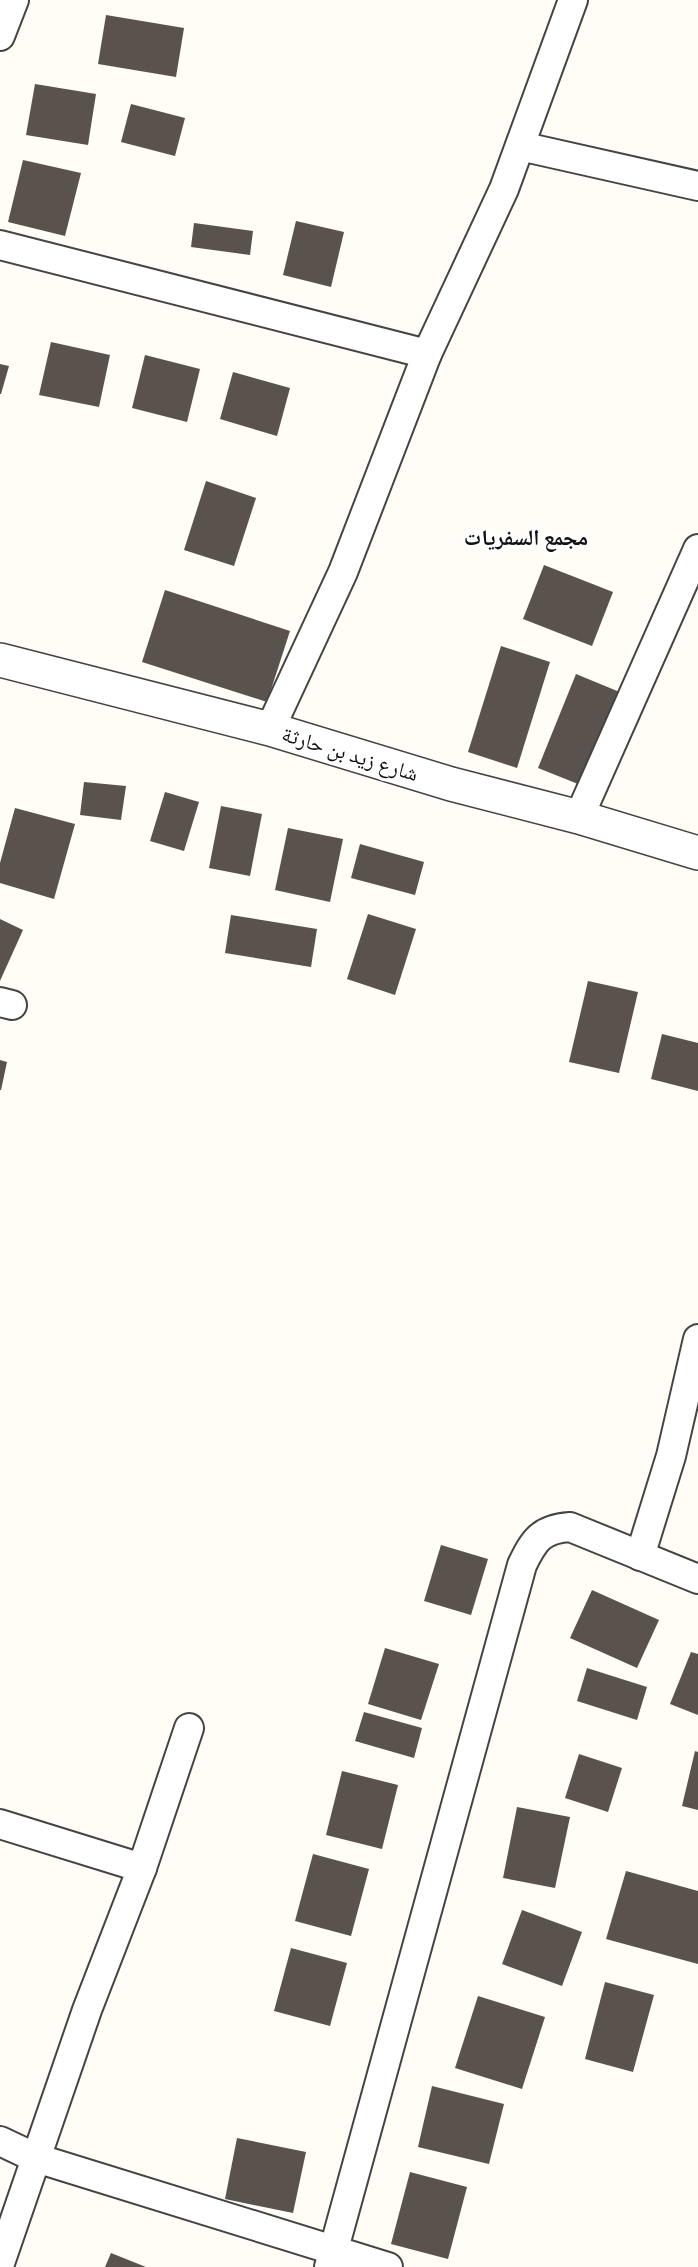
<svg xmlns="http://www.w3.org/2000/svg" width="698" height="2267" font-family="'Zilla Slab','Noto Naskh Arabic',serif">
	<rect width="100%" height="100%" fill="#fffdf5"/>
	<g fill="#5a524d">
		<path d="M106,15L184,28L176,77L98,64Z"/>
		<path d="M35,84L96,94L88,145L26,135Z"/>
		<path d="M131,104L185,118L175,156L121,142Z"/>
		<path d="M23,160L81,173L65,236L8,222Z"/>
		<path d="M296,221L344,232L331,287L283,275Z"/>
		<path d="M194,223L253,231L250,255L191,247Z"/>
		<path d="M51,342L110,355L99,407L39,395Z"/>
		<path d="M145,355L200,369L187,422L132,408Z"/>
		<path d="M0,364L9,366L1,394H0Z"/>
		<path d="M233,372L290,388L277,436L220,419Z"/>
		<path d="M206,481L256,498L234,566L184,550Z"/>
		<path d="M544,565L613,592L592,646L523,619Z"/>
		<path d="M165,590L290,631L267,702L142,662Z"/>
		<path d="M501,646L550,662L517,768L468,752Z"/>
		<path d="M576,674L622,693L583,786L538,768Z"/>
		<path d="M84,782L126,786L121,820L80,815Z"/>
		<path d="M165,792L199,802L184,851L150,841Z"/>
		<path d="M221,806L262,814L250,876L209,868Z"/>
		<path d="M15,808L75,824L54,899L0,883V863Z"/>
		<path d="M288,828L343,839L330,902L275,890Z"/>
		<path d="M360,844L424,862L415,895L351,878Z"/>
		<path d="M368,914L416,929L395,995L347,979Z"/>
		<path d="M231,915L317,929L311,967L225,953Z"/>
		<path d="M0,919L23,930L0,981Z"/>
		<path d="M588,981L638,992L619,1073L569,1062Z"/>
		<path d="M662,1034L698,1043V1091L651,1079Z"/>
		<path d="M0,1060L7,1062L1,1090H0Z"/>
		<path d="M441,1545L488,1559L471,1615L424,1601Z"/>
		<path d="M592,1590L659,1620L637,1668L570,1638Z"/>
		<path d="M385,1648L439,1664L421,1720L368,1704Z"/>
		<path d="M691,1652L698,1654V1715L670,1704Z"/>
		<path d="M587,1668L647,1687L637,1720L577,1701Z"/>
		<path d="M364,1712L422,1728L414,1758L355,1741Z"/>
		<path d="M695,1751L698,1752V1810L682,1806Z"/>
		<path d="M579,1754L622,1768L608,1812L565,1798Z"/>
		<path d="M342,1771L398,1785L382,1849L326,1835Z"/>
		<path d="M517,1807L570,1817L555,1888L503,1878Z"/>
		<path d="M313,1854L369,1869L351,1936L295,1921Z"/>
		<path d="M626,1871L698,1891V1964L606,1939Z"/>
		<path d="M522,1910L582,1932L562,1986L502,1964Z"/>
		<path d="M291,1948L347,1963L330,2026L274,2011Z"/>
		<path d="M605,1982L654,1995L633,2072L585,2059Z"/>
		<path d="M478,1996L545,2017L522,2089L455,2068Z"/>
		<path d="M432,2086L504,2104L489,2164L418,2147Z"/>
		<path d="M237,2138L306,2152L293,2213L225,2199Z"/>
		<path d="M410,2172L467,2187L448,2259L391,2244Z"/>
		<path d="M111,2253L146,2267H105Z"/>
	</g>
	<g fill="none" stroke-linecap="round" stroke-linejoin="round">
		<defs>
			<g id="minor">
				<path d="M0,36L14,0"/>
				<path d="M520,146L698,186"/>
				<path d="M0,245L427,354"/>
				<path d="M270,729L343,572L427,354L504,189L573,0"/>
				<path d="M579,817L698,549"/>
				<path d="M0,1002L12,1005"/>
				<path d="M640,1556L671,1456L698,1339"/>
				<path d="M0,1824L142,1868"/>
				<path d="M0,2141L36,2158L388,2267"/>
				<path d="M0,2263L87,2010L142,1868L189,1728"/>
				<path d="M329,2267L522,1565C534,1540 541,1529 570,1527L698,1579"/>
			</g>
			<path id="tertiary" d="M0,660L270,729L451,784L579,817L698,853"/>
		</defs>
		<use href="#minor" stroke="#444" stroke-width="32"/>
		<use href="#tertiary" stroke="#444" stroke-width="36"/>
		<use href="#minor" stroke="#fff" stroke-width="28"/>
		<use href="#tertiary" stroke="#fff" stroke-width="33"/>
	</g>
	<g text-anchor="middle" stroke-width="6" stroke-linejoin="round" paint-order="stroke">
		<g font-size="21" fill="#111" stroke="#fff">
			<text transform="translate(350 754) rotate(17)" y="7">شارع زيد بن حارثة</text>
		</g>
		<g font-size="22" font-weight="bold" fill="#111" stroke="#fff">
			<text x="526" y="545">مجمع السفريات</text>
		</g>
	</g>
</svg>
